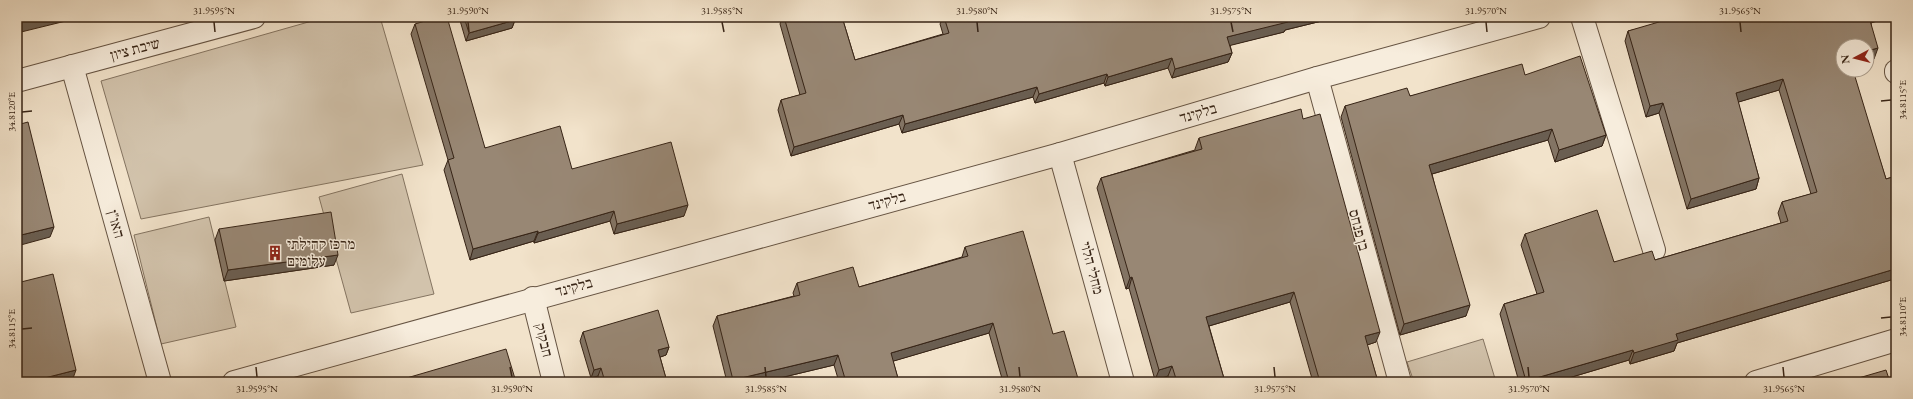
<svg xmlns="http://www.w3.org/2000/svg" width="1913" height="399" font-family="'EB Garamond','Frank Ruhl Libre',serif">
	<rect width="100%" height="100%" fill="#f2e3cb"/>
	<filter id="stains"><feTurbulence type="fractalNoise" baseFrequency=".005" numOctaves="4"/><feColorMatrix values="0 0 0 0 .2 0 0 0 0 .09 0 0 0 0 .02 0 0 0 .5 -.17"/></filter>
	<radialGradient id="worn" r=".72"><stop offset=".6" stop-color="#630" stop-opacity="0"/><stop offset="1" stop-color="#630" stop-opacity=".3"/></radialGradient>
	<g fill="#d2c3ac" stroke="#847461">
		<path d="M326,17H380L423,165L141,219L101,81Z"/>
		<path d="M402,174L434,294L351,313L319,197Z"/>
		<path d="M209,217L236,327L161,344L134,235Z"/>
		<path d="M1483,339L1496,382H1414L1407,362Z"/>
	</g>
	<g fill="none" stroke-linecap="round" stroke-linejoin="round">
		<defs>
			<g id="minor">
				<path d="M1582,17L1654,250"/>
				<path d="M72,66L160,382"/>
				<path d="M1896,71V72"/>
				<path d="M1317,78L1400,382"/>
				<path d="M17,81L254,17"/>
				<path d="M1060,154L1123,382"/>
				<path d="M533,298L554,382"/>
				<path d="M234,382L1060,154L1317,78L1539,17"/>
				<path d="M1756,382L1896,340"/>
			</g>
		</defs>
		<use href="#minor" stroke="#665443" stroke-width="24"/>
		<use href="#minor" stroke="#f7eddd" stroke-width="22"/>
	</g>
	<g fill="#837464" stroke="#372416">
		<path d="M459,17H514L515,20L512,28L466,41Z"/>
		<path d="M782,17H842L855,60L943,34L940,24L943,17H1338L1285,30L1284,32L1230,45L1232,53L1228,62L1172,78L1168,68L1105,86L1104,83L1035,103L1033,97L902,133L899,124L791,156L778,110L781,100L800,95L780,24Z"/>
		<path d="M1693,17H1890L1871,23L1874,59L1867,61V46H1843L1886,179L1896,176V294H1895L1891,280L1677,343L1674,351L1630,364L1629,360L1555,382H1519L1500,314L1504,304L1537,294L1521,245L1525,234L1614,262L1655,260L1781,223L1778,213L1782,202L1811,194L1779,90L1738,102L1759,178L1756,189L1687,209L1659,113L1646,117L1625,41L1628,31Z"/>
		<path d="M415,24L485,148L572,169L684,216L614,234L610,221L534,243V241L470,260L444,170L448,160L411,34Z"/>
		<path d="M1525,75L1606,135L1602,146L1555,162L1548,140L1432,174L1466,316L1400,335L1341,117L1345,106L1410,96Z"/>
		<path d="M1199,138L1376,342L1367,345L1378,382H1313L1290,302L1209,326L1225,382H1170L1168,376L1155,380L1129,288L1126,289L1097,188L1101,178L1195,150V149Z"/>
		<path d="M219,229L334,265L224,281L215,240Z"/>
		<path d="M965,247L1053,334L1079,382H1003L989,333L893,361L899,382H839L834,365L763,382H727L713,326L717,316L794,296L793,293L797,283L859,287L962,257Z"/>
		<path d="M583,332L669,347L666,355L660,357L667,382H600L598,376L591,378L580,341Z"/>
	</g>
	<g fill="#6a5e51" stroke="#372416">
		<path d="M41,17H75L74,19L17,33V23Z"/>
		<path d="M1303,17H1338L1285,30L1284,32L1224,47L1227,37Z"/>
		<path d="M1867,17H1890L1864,24Z"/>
		<path d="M515,20L512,28L466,41L469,33Z"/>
		<path d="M1878,48L1874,59L1867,61V51Z"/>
		<path d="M1232,53L1228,62L1172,78L1175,69Z"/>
		<path d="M1172,58L1168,68L1105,86L1108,77Z"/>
		<path d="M1107,74L1104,83L1035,103L1039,94Z"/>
		<path d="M1783,79L1779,90L1732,104L1736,93Z"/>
		<path d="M1037,87L1033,97L902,133L905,124Z"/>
		<path d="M1663,103L1659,113L1646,117L1650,106Z"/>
		<path d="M903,115L899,124L791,156L794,147Z"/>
		<path d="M1552,129L1548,140L1425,176L1429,165Z"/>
		<path d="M1606,135L1602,146L1555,162L1559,150Z"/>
		<path d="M1759,178L1756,189L1687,209L1691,199Z"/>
		<path d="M688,205L684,216L614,234L617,224Z"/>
		<path d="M614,211L610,221L534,243L538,233Z"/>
		<path d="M54,227L50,237L17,246V236Z"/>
		<path d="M538,231L534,241L470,260L473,249Z"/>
		<path d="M338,255L334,265L224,281L228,270Z"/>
		<path d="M1895,269L1891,280L1677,343L1674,351L1630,364L1634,353L1676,334Z"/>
		<path d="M1132,277L1129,288L1126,289L1130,278Z"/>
		<path d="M1294,292L1290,302L1202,328L1206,317Z"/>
		<path d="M1470,305L1466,316L1400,335L1404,324Z"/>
		<path d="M993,323L989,333L887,363L891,353Z"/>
		<path d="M1380,332L1376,342L1361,347L1365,336Z"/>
		<path d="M669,347L666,355L655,359L658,350Z"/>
		<path d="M1633,350L1629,360L1555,382H1526V381Z"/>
		<path d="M838,355L834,365L763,382H732L733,380Z"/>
		<path d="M1172,366L1168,376L1155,380L1159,370Z"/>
		<path d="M601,368L598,376L591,378L594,370Z"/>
		<path d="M76,370L72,381L68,382H29Z"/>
	</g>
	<g fill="#988774" stroke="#372416">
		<path d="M17,17H41L17,23Z"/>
		<path d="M438,17H447L485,148L560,126L572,169L671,142L688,205L617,224L614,211L538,233V231L473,249L448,160L454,158L415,24Z"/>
		<path d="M464,17H514L515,20L469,33Z"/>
		<path d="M784,17H842L855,60L949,33L944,17H1303L1288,21V22L1227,37L1232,53L1175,69L1172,58L1108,77L1107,74L1039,94L1037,87L905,124L903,115L794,147L781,100L806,93Z"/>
		<path d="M1676,17H1689V18L1693,17H1869L1878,48L1867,51V46H1843V70H1853L1886,179L1896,176V273L1895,269L1676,334L1678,340L1634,353L1633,350L1526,381L1504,304L1544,292L1525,234L1597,210L1614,262L1652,251L1655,260L1788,221L1782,202L1817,192L1783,79L1736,93L1759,178L1691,199L1663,103L1650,106L1628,31Z"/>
		<path d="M1580,56L1606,135L1559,150L1552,129L1429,165L1470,305L1404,324L1345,106L1407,88L1410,96L1522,64L1525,75Z"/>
		<path d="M1301,109L1303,119L1320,114L1380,332L1365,336L1378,382H1320L1294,292L1206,317L1225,382H1177L1172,366L1159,370L1132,277L1130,278L1101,178L1202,149L1199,138Z"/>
		<path d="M28,122L54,227L17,236V125Z"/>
		<path d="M331,212L338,255L228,270L219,229Z"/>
		<path d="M1023,231L1053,334L1064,331L1079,382H1009L993,323L891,353L899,382H846L838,355L733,380L717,316L800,295L797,283L853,267L859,287L968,256L965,247Z"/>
		<path d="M53,274L76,370L29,382H17V283Z"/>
		<path d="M658,310L669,347L658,350L667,382H605L601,368L594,370L583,332Z"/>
		<path d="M506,349L516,382H393Z"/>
		<path d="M1886,370L1890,382H1845Z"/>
	</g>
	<path fill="none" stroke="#372416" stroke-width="1.5" d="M214,22L215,32M468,22L469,32M722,22L724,32M977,22L978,32M1231,22L1233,32M1486,22L1487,32M1740,22L1741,32M1881,101L1891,100M22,112L32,111M1881,318L1891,317M22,329L32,328M256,367L257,377M510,367L512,377M765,367L766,377M1019,367L1020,377M1274,367L1275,377M1528,367L1529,377M1783,367L1784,377"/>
	<defs>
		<symbol id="building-bare" viewBox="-9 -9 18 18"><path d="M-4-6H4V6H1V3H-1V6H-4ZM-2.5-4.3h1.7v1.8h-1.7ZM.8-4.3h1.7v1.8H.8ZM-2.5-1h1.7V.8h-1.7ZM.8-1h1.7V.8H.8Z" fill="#8f2418" stroke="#f7eddd" stroke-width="2.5" paint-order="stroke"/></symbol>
	</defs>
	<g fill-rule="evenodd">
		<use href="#building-bare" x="264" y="242" width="22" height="22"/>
	</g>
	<g text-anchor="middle" stroke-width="3" stroke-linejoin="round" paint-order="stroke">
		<g font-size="15" fill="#372416" stroke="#f7eddd">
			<text transform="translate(135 49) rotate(-15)" y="5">שיבת ציון</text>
			<text transform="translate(1198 113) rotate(-16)" y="5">בלקינד</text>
			<text transform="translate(887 201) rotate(-15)" y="5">בלקינד</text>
			<text transform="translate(116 224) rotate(74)" y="5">האו"ן</text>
			<text transform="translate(1359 230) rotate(75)" y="5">בן פנחס</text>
			<text transform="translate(1092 268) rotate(75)" y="5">מחלי הלוי</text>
			<text transform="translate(574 287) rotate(-15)" y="5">בלקינד</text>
			<text transform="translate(544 340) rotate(76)" y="5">חבקוק</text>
		</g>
		<g font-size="15" fill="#372416" stroke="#f7eddd" text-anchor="start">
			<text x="287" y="249">מרכז קהילתי<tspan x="287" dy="17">עלומים</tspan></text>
		</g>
	</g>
	<rect width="1913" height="399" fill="none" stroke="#f2e3cb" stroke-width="44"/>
	<g transform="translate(1855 58) rotate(263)"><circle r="19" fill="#f7eddd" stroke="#aa9d8d"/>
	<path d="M0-3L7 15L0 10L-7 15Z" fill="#8f2418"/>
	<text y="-6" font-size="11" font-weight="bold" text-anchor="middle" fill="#372416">N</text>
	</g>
	<rect x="22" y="22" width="1869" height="355" fill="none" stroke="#372416" stroke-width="1.5"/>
	<g font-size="10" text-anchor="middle" fill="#372416">
		<text x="214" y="14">31.9595°N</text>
		<text x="468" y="14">31.9590°N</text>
		<text x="722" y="14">31.9585°N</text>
		<text x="977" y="14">31.9580°N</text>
		<text x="1231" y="14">31.9575°N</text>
		<text x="1486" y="14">31.9570°N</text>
		<text x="1740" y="14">31.9565°N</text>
		<text transform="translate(1902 100) rotate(-90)" y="4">34.8115°E</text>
		<text transform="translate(11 112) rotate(-90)" y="4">34.8120°E</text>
		<text transform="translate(1902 317) rotate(-90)" y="4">34.8110°E</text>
		<text transform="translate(11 329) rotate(-90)" y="4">34.8115°E</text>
		<text x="257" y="392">31.9595°N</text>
		<text x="512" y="392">31.9590°N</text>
		<text x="766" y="392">31.9585°N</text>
		<text x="1020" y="392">31.9580°N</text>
		<text x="1275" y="392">31.9575°N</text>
		<text x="1529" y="392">31.9570°N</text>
		<text x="1784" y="392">31.9565°N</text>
	</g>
	<rect width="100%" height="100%" filter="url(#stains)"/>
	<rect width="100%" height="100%" fill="url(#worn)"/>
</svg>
